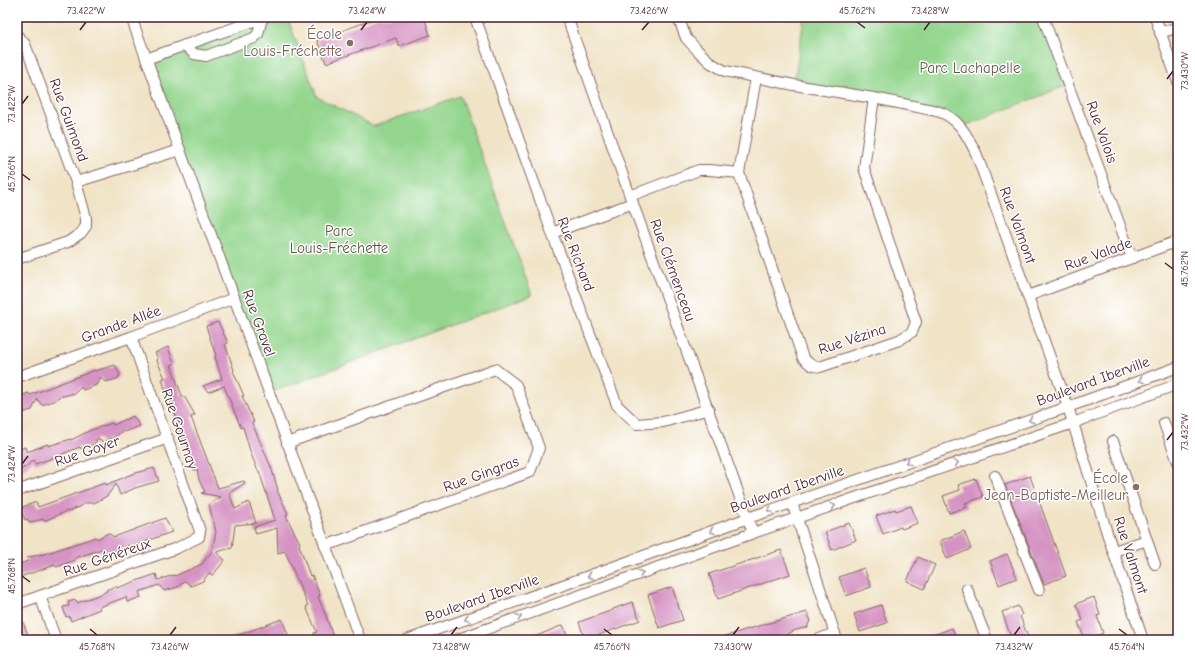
<svg xmlns="http://www.w3.org/2000/svg" width="1195" height="657" font-family="'Comic Neue',sans-serif">
	<rect width="100%" height="100%" fill="#fff"/>
	<filter id="ink" filterUnits="userSpaceOnUse"><feTurbulence type="fractalNoise" baseFrequency=".025" numOctaves="2"/><feDisplacementMap in="SourceGraphic" scale="8" xChannelSelector="R" yChannelSelector="G"/><feConvolveMatrix kernelMatrix="1 2 1 2 8 2 1 2 1" color-interpolation-filters="sRGB"/></filter>
	<filter id="wash" filterUnits="userSpaceOnUse"><feTurbulence type="fractalNoise" baseFrequency=".012" numOctaves="4" result="noise"/><feDisplacementMap in="SourceGraphic" scale="16" xChannelSelector="R" yChannelSelector="G"/><feGaussianBlur stdDeviation="0.9" result="paint"/><feColorMatrix in="noise" values="0 0 0 0 0 0 0 0 0 0 0 0 0 0 0 0 0 1.4 0 .05"/><feComposite in="paint" operator="in"/></filter>
	<g filter="url(#wash)">
		<rect width="100%" height="100%" fill="#f0e3c6"/>
		<g fill="#93d58d" stroke="#6e7a5c">
			<path d="M264,17H287L317,97L374,126L460,96L532,295L269,393L146,59Z"/>
			<path d="M804,17H1043L1068,85L962,127L955,120L794,85Z"/>
		</g>
		<g id="blocks">
			<g fill="#d593c3">
				<path d="M379,17H424L430,35L399,46L396,38L326,63L317,40Z"/>
				<path d="M218,322L228,343L225,344L234,370L233,371L244,396H242L254,422L252,423L271,467L278,490H277L288,514L286,516L300,543L299,545L310,576L312,575L320,596L318,597L326,616L334,640H317L314,633L317,632L306,607L308,606L285,551L278,553L277,528L256,534L254,527L275,520L259,471H258L251,454L243,427L241,428L224,386L208,392L203,386L222,379L215,357L216,356L206,326Z"/>
				<path d="M168,347L174,364L171,365L182,396H184L195,415L191,417L218,488L244,481L245,483L229,493L235,509L249,502L256,523L235,525L232,548L216,552L225,560L213,575L209,573L203,581L191,586L185,581L178,587L164,591L159,585L139,592L141,597L127,602L126,597L99,607L100,609L71,621L69,616L66,617L63,607L69,606L68,602L76,600L77,603L101,594L107,591L106,590L116,586L117,588L156,574L158,580L174,575L175,576L202,564L212,551L216,532L209,504L221,497L201,493L205,492L199,480L197,469L194,470L188,452L189,450L181,436L178,425H180L170,403L174,398L167,396L162,379L165,378L157,361L158,358L155,353Z"/>
				<path d="M115,365L120,375L117,379L105,382L101,377L96,385L83,390L81,387L75,393L58,397L56,400L42,405L37,399L32,410L17,414V397L29,393L30,395L95,370V371Z"/>
				<path d="M133,416L140,426L124,432L122,431L115,437L102,442L98,438L94,444L81,449L80,447L47,460L35,464L33,460L26,467L17,471V458L20,457L18,450L25,447L27,452L48,444V446L71,439V440L91,430L112,423L113,425Z"/>
				<path d="M154,468L159,481L135,488L120,495L116,484L107,496L94,503H84L83,505L68,512L67,511L44,521L43,519L29,523L28,519L25,520L20,508L36,502L38,507L105,483L106,485L132,474Z"/>
				<path d="M1030,476L1066,576L1044,584L1005,485Z"/>
				<path d="M976,479L983,497L965,503L967,507L949,513L943,496L960,490L958,485Z"/>
				<path d="M911,506L918,523L902,529L901,527L883,534L876,516L895,509L896,511Z"/>
				<path d="M165,518L172,532L130,547L129,545L104,556L102,549L75,558V560L56,567L55,565L17,578V565L28,561L27,558L41,554V555L96,537L97,539L108,533L114,537Z"/>
				<path d="M849,523L856,540L832,550L825,532Z"/>
				<path d="M964,531L971,549L947,559L940,541Z"/>
				<path d="M781,550L790,574L718,599L709,574Z"/>
				<path d="M1007,554L1017,578L999,585L990,561Z"/>
				<path d="M918,557L935,565L924,589L907,581Z"/>
				<path d="M864,568L871,587L846,596L839,577Z"/>
				<path d="M672,587L683,620L659,628L648,595Z"/>
				<path d="M1094,597L1100,615L1097,616L1103,633L1085,640L1078,622L1083,620L1076,604Z"/>
				<path d="M632,602L640,620L585,640L579,622L613,610V609Z"/>
				<path d="M881,605L887,623L860,632L854,614Z"/>
				<path d="M1018,606L1022,615L1020,616L1029,640H1012L1002,612Z"/>
				<path d="M807,612L811,621L808,624V627L796,630L777,639L775,637L767,640H719L718,639L745,630Z"/>
				<path d="M282,619L290,640H229L228,639Z"/>
				<path d="M23,622L28,635L17,639V624Z"/>
				<path d="M563,625L569,640H527Z"/>
				<path d="M952,628L957,640H924L923,639Z"/>
			</g>
		</g>
	</g>
	<g filter="url(#ink)">
		<use href="#blocks" fill-opacity="0" stroke="#846461" stroke-width="1"/>
		<g fill="none" stroke-linecap="round" stroke-linejoin="round">
			<defs>
				<g id="minor">
					<path d="M131,17L360,640"/>
					<path d="M475,17L552,233L617,405L637,424L663,422L709,409"/>
					<path d="M567,17L630,196L753,533"/>
					<path d="M678,17L686,38L698,51L711,63L725,71L794,85L874,98L937,111C958,117 967,135 976,153L1068,407L1108,536L1143,640"/>
					<path d="M1043,17L1132,258"/>
					<path d="M1155,17L1178,82"/>
					<path d="M1160,33L1178,27"/>
					<path d="M17,35L25,44L76,182L86,218V226L81,233L68,242L17,259"/>
					<path d="M185,45L194,54L206,56L254,38L258,34L262,18"/>
					<path d="M146,59L265,17"/>
					<path d="M756,78L739,173L803,358L811,365L820,367L899,340L912,332L916,322L864,168L874,98"/>
					<path d="M76,182L180,150"/>
					<path d="M630,196L699,170H710L739,173"/>
					<path d="M552,233L633,203"/>
					<path d="M1028,296L1178,241"/>
					<path d="M17,377L131,337L234,298"/>
					<path d="M1164,423L1178,462"/>
					<path d="M1113,441L1155,564"/>
					<path d="M287,443L495,369L516,385L539,448L530,472L325,546"/>
					<path d="M995,476L1039,590"/>
					<path d="M17,491L168,438"/>
					<path d="M792,503L837,640"/>
					<path d="M1114,551L1147,540"/>
					<path d="M967,589L987,640"/>
					<path d="M40,596L56,640"/>
					<path d="M17,604L177,548L199,537L200,531L131,337"/>
					<path d="M407,640L583,578L748,518L1068,407L1178,367"/>
					<path d="M456,640L753,533L1073,423L1178,384"/>
					<path d="M817,640L835,633"/>
				</g>
			</defs>
			<use href="#minor" stroke="#846461" stroke-width="12"/>
			<use href="#minor" stroke="#fff" stroke-width="10"/>
		</g>
		<defs><path id="oneway-chevron" d="M-2-3.5L2.5 0L-2 3.5" fill="none" stroke-width="1.6" stroke-linecap="round" stroke-linejoin="round"/></defs>
		<g stroke="#ae9aa0">
			<use href="#oneway-chevron" transform="translate(1141 380) rotate(160)"/>
			<use href="#oneway-chevron" transform="translate(1031 420) rotate(161)"/>
			<use href="#oneway-chevron" transform="translate(908 462) rotate(161)"/>
			<use href="#oneway-chevron" transform="translate(956 463) rotate(-19)"/>
			<use href="#oneway-chevron" transform="translate(833 506) rotate(-19)"/>
			<use href="#oneway-chevron" transform="translate(770 510) rotate(162)"/>
			<use href="#oneway-chevron" transform="translate(712 531) rotate(160)"/>
			<use href="#oneway-chevron" transform="translate(641 573) rotate(-20)"/>
			<use href="#oneway-chevron" transform="translate(590 576) rotate(160)"/>
			<use href="#oneway-chevron" transform="translate(519 617) rotate(-20)"/>
			<use href="#oneway-chevron" transform="translate(467 619) rotate(161)"/>
		</g>
	</g>
	<path fill="none" stroke="#4a1f2b" stroke-width="1.5" d="M857,22L865,28M80,30L86,22M361,30L367,22M642,30L649,22M924,30L930,22M1167,79L1173,71M22,104L28,96M22,174L30,180M1165,263L1173,269M1167,440L1173,432M22,464L28,456M22,576L30,582M90,629L97,635M604,629L612,635M1119,629L1127,635M170,635L176,627M451,635L457,627M733,635L739,627M1014,635L1020,627"/>
	<g fill="#8d6e63" stroke="#fff" stroke-width="1.5">
		<circle cx="350" cy="43" r="4"/>
		<circle cx="1136" cy="487" r="4"/>
	</g>
	<g text-anchor="middle" stroke-width="3" stroke-linejoin="round" paint-order="stroke">
		<g font-size="15" fill="#785e54" stroke="#fff" text-anchor="end">
			<text x="342" y="39">École<tspan x="342" dy="17">Louis-Fréchette</tspan></text>
			<text x="1128" y="483">École<tspan x="1128" dy="17">Jean-Baptiste-Meilleur</tspan></text>
		</g>
		<g font-size="15" fill="#605648" stroke="#fff">
			<text x="970" y="73">Parc Lachapelle</text>
			<text x="339" y="236">Parc<tspan x="339" dy="17">Louis-Fréchette</tspan></text>
		</g>
		<g font-size="15" fill="#4a1f2b" stroke="#fff">
			<text transform="translate(69 120) rotate(70)" y="5">Rue Guimond</text>
			<text transform="translate(1102 132) rotate(70)" y="5">Rue Valois</text>
			<text transform="translate(1018 225) rotate(70)" y="5">Rue Valmont</text>
			<text transform="translate(576 254) rotate(69)" y="5">Rue Richard</text>
			<text transform="translate(1098 254) rotate(-20)" y="5">Rue Valade</text>
			<text transform="translate(673 270) rotate(70)" y="5">Rue Clémenceau</text>
			<text transform="translate(259 323) rotate(70)" y="5">Rue Gravel</text>
			<text transform="translate(121 324) rotate(-20)" y="5">Grande Allée</text>
			<text transform="translate(852 339) rotate(-18)" y="5">Rue Vézina</text>
			<text transform="translate(1093 381) rotate(-20)" y="5">Boulevard Iberville</text>
			<text transform="translate(180 429) rotate(71)" y="5">Rue Gournay</text>
			<text transform="translate(87 451) rotate(-19)" y="5">Rue Goyer</text>
			<text transform="translate(481 474) rotate(-20)" y="5">Rue Gingras</text>
			<text transform="translate(787 489) rotate(-19)" y="5">Boulevard Iberville</text>
			<text transform="translate(1131 555) rotate(72)" y="5">Rue Valmont</text>
			<text transform="translate(107 557) rotate(-19)" y="5">Rue Généreux</text>
			<text transform="translate(482 598) rotate(-19)" y="5">Boulevard Iberville</text>
		</g>
	</g>
	<rect width="1195" height="657" fill="none" stroke="#fff" stroke-width="44"/>
	<rect x="22" y="22" width="1151" height="613" fill="none" stroke="#4a1f2b" stroke-width="1.5"/>
	<g font-size="10" text-anchor="middle" fill="#4a1f2b">
		<text x="86" y="14">73.422°W</text>
		<text x="367" y="14">73.424°W</text>
		<text x="649" y="14">73.426°W</text>
		<text x="857" y="14">45.762°N</text>
		<text x="930" y="14">73.428°W</text>
		<text transform="translate(1184 71) rotate(-90)" y="4">73.430°W</text>
		<text transform="translate(11 104) rotate(-90)" y="4">73.422°W</text>
		<text transform="translate(11 174) rotate(-90)" y="4">45.766°N</text>
		<text transform="translate(1184 269) rotate(-90)" y="4">45.762°N</text>
		<text transform="translate(1184 432) rotate(-90)" y="4">73.432°W</text>
		<text transform="translate(11 464) rotate(-90)" y="4">73.424°W</text>
		<text transform="translate(11 576) rotate(-90)" y="4">45.768°N</text>
		<text x="97" y="650">45.768°N</text>
		<text x="170" y="650">73.426°W</text>
		<text x="451" y="650">73.428°W</text>
		<text x="612" y="650">45.766°N</text>
		<text x="733" y="650">73.430°W</text>
		<text x="1014" y="650">73.432°W</text>
		<text x="1127" y="650">45.764°N</text>
	</g>
</svg>
